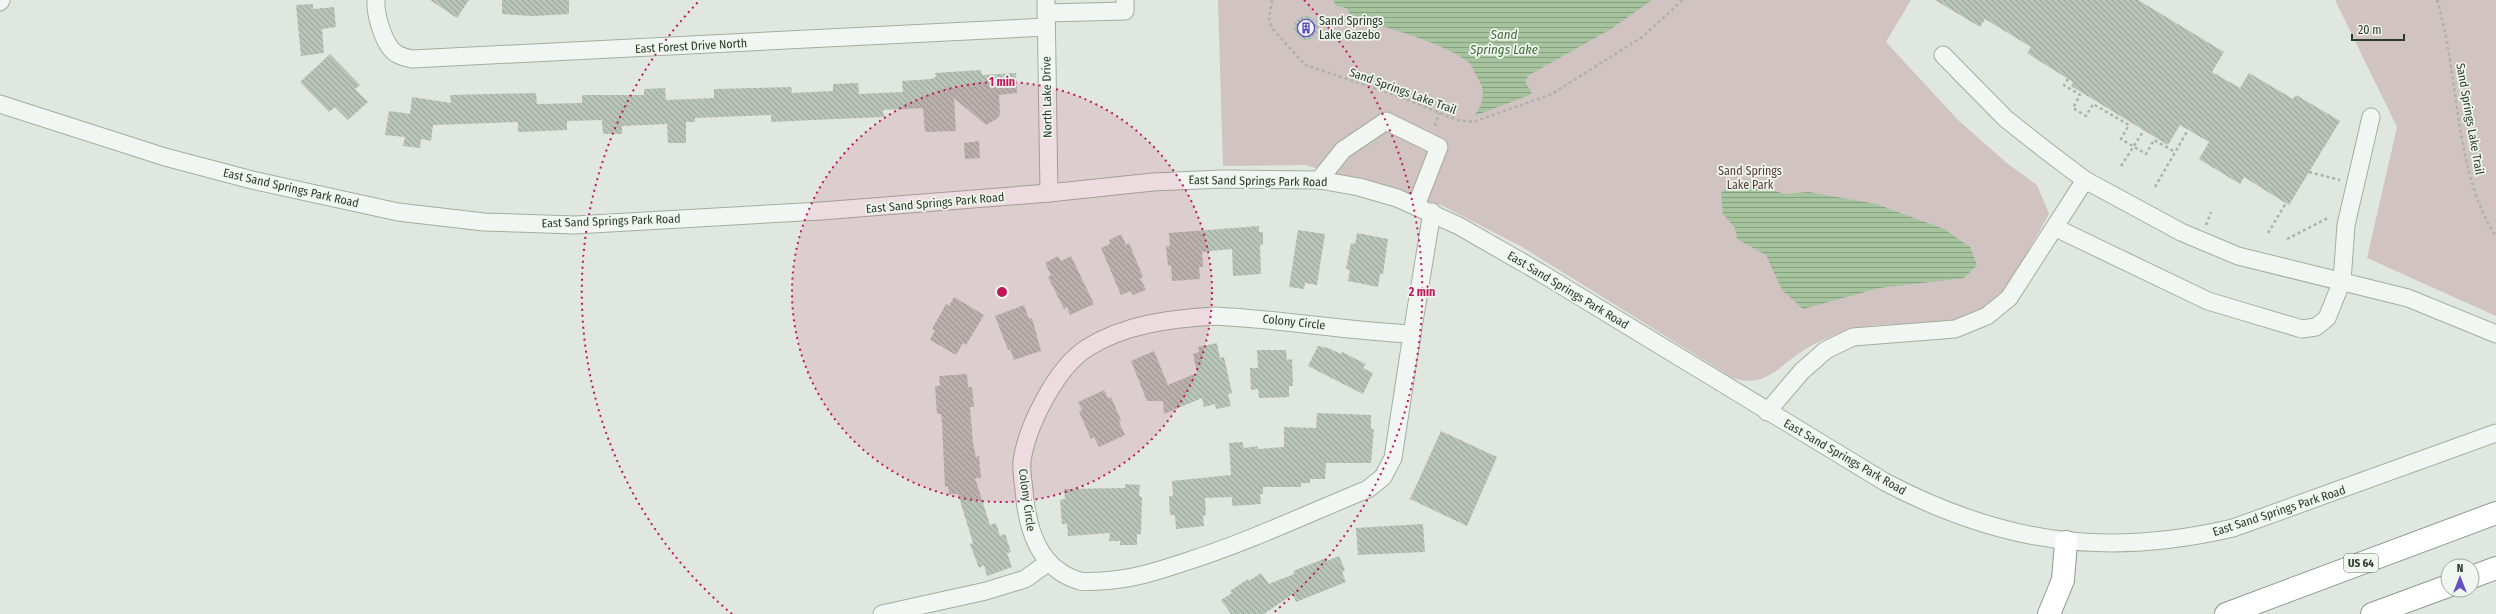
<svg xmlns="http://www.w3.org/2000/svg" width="2496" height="614" font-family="'Fira Sans Condensed',sans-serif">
	<defs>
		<pattern id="water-rules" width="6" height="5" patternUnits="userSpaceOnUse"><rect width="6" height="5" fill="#a5c49e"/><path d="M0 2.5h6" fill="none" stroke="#87a081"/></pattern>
		<pattern id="building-back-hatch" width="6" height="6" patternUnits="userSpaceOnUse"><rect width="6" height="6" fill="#b8c4b8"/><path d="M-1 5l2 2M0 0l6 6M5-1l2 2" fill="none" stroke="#96a096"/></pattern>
	</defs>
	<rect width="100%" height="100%" fill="#e0e7e0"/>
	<g fill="#d0c3c2">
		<path d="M1218,0H1911L1886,42L1958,120L2008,164L2037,185L2049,214C2035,238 2008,292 1987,307C1947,334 1892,317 1848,330C1834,335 1816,342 1804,350C1779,366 1765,389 1733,378L1522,247L1443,206L1305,165L1223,166Z"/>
		<path d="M2335,0H2496V316L2367,258L2397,127Z"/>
	</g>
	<g fill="url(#water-rules)">
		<path d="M1333,0H1652L1611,29L1529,75L1525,81L1532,94L1474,116C1485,101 1486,91 1476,75C1474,71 1472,65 1468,62C1446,44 1382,25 1354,19L1346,8L1336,6Z"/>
		<path d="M1753,182L1784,194L1809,192L1876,204L1944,229L1970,247L1977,265L1964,278L1879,288L1803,309L1782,290L1766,255L1737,239L1735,228L1723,214L1721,193L1731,184Z"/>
	</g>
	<g fill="url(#building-back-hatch)">
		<path d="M430,0H469L457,18Z"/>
		<path d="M502,0H569V14L533,16L502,14Z"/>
		<path d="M1935,0H2138L2224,52L2212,72L2240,88L2249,73L2293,99L2296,95L2340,121L2289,205L2244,177L2240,184L2199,159L2209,142L2180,125L2168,145L2071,86L2073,82L2027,53L2031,47L1985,19L1980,27Z"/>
		<path d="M313,4V9L334,7L336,27L322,29L324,53L301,56L296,5Z"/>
		<circle cx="1306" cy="28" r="12"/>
		<path d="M330,54L360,85L355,89L368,102L348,120L335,107L329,112L300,82Z"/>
		<path d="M981,70L982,75L1016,73L1017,93L999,95L1000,114L998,118L986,125L954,98L956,131L925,132L923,108L883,110L884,117L835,119L771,122V115L695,118V122H686V143H668L667,124L622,126V134H603L602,120L567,121V130L518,132V122L433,125L431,141L421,139L420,148L403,146L405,137L385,135L389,111L410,114L412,97L451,103L450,95L536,93L537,104L582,103V95H644V89L665,88L666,100L714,98V89L791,87L792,93L833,91V84L858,83L859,94L903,92L902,81L931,79L936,77L935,73Z"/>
		<path d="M979,141L980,158L965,159L964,143Z"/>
		<path d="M1259,226V232H1263V245H1260L1261,274L1233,276L1232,249L1202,252L1203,267H1199L1200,279L1172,281L1171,265L1168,266L1166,246H1170L1169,233Z"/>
		<path d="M1298,230L1325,234L1317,285L1305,283L1304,289L1289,287Z"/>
		<path d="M1357,233L1388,239L1383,274H1380L1378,287L1348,281L1350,270L1346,269L1351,243L1355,244Z"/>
		<path d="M1121,234L1126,245L1129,243L1143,277L1140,278L1146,290L1133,295L1131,291L1121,295L1101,248L1110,244L1109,240Z"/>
		<path d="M1058,256L1061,261L1071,256L1094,304L1070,315L1067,307L1064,309L1048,277L1051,275L1045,263Z"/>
		<path d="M954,297L984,315L966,345L963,343L956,355L930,340L935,330L932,329L946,304L949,306Z"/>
		<path d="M1024,305L1029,319L1032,318L1041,351L1014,360L1010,349L1008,350L995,316Z"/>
		<path d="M1217,343L1220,358L1224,357L1232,393L1228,394L1231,406L1216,409L1215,404L1204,407L1202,398L1164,414L1163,401H1147L1131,361L1154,351L1168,385L1197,373L1193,354L1199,352L1198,347Z"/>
		<path d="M1318,346L1328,348L1341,354L1342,352L1366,364L1363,368L1373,373L1363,394L1308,366Z"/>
		<path d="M1257,350H1286L1287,360L1292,359L1293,386H1289V397L1259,398L1258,389L1251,390L1250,368H1258Z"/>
		<path d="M967,374L968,387H972L974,407H970L973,443L976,457L979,456L981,478H975L990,525L996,523L1000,536L1005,534L1011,552L1007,553L1012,567L987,576L984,565L979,568L970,544L973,543L958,494H949L948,486L945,487L942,423L941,414H937L935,386H940L939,376Z"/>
		<path d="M1104,390L1108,398L1111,397L1121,420L1119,422L1125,435L1099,447L1094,437L1091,439L1079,412L1082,410L1078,402Z"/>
		<path d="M1317,413L1371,415V429H1374L1371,463H1326L1325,479H1310V483H1301V487H1263V494H1260L1261,504L1232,506V497L1205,498L1206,515L1203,516L1204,526L1176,529L1175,515H1170L1169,496H1173L1172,481L1231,475L1229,443L1242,442L1244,448L1257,446L1258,449L1284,447V427L1316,428Z"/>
		<path d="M1441,431L1497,457L1467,526L1410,499Z"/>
		<path d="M1125,484L1140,485L1139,496L1142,497L1141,534H1137V545H1120V541H1109L1110,533L1068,536L1067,524H1062L1060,500L1065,499L1064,489L1125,488Z"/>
		<path d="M1423,524L1425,552L1358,555L1356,528Z"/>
		<path d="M1339,556L1345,570L1342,572L1346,582L1296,602L1293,594L1264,614H1231L1221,600L1232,593L1230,591L1248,579L1249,581L1261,573L1269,584L1294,574L1293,571L1326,558L1327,561Z"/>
	</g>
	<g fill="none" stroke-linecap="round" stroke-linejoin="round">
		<defs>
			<g id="minor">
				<path d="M376,0C375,14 384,47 397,54C402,57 408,58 412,59L1046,27"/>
				<path d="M1046,0L1049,193"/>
				<path d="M0,2L1,0"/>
				<path d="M1046,13L1125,11V0"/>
				<path d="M1943,55L2006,119L2044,149L2085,180L2181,232L2238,256L2408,298L2496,334"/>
				<path d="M0,104L165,157L252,180L398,212L484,222L575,225L821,211L1049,193L1153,182L1223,179L1319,180L1359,187L1397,198L1459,226L1541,273L1885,482C2001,543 2105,558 2233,528L2496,433"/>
				<path d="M1319,180L1343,150L1386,121L1439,147L1416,206"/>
				<path d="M2056,228L2208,301L2302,329L2316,327L2327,318L2342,281L2346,225L2371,117"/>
				<path d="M1214,316C1281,319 1345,331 1412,334L1393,458L1383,477L1368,489C1307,514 1248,542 1185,562C1158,571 1130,580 1101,581C1095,581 1086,582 1080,581C1038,569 1027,528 1024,490C1023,481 1021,470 1022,461C1027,426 1056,368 1087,348C1125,324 1170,319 1214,316Z"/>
				<path d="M1412,334L1432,212"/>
				<path d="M1767,412L1802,371L1826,350L1853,337L1955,329L1987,316L2009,298L2085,180"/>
				<path d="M882,614L986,591L1025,579L1049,562"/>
			</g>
			<g id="highway">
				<path d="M2472,577L2496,568"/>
				<path d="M2049,614L2063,580L2066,542"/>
				<path d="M2226,614L2496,513"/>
				<path d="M2372,614L2448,586"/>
			</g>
		</defs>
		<use href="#minor" stroke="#a2ada2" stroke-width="19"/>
		<use href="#highway" stroke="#8a9d89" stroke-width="24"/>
		<g stroke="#aab3aa" stroke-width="2.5" stroke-dasharray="3 3" stroke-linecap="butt">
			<path d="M1272,0L1269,19L1272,28L1305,65L1398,96L1457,120L1473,122L1552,94L1642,37L1683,0"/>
			<path d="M2437,0C2460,76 2453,170 2496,237"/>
			<path d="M2068,79L2064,85L2080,95L2073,108L2086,116L2093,104L2129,125L2121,139L2146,154L2154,140L2175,152"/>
			<path d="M1435,126L1439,113"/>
			<path d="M2121,166L2144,130"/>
			<path d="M2309,172L2340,180"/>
			<path d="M2155,187L2188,130"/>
			<path d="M2206,225L2211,212"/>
			<path d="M2268,233L2286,203"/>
			<path d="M2287,239L2328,218L2330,219"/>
		</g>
		<use href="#minor" stroke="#f2f6f2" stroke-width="17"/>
		<use href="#highway" stroke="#fff" stroke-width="22"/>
	</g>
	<circle cx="1002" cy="292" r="210" fill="#c2185b" fill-opacity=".12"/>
	<g fill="none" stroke="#c2185b" stroke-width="2" stroke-dasharray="2 4">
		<circle cx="1002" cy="292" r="210"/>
		<path d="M732 614A420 420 0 0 1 700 0M1304 0A420 420 0 0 1 1272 614"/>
	</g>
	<defs>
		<symbol id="building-ring" viewBox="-11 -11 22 22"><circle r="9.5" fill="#f0f5ef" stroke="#6351c1" stroke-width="1.5"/><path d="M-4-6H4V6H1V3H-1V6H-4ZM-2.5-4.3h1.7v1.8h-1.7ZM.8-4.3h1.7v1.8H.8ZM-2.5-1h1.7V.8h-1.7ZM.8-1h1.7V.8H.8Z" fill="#6351c1"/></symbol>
	</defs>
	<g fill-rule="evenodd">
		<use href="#building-ring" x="1296" y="18" width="20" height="20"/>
	</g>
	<g text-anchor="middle" stroke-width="3.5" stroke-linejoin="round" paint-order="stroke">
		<rect fill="#f0f5ef" stroke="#667465" stroke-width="1" x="2344" y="554" width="34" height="18" rx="3"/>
		<g font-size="11" font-weight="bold" fill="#2b3d2a">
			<text x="2361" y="567">US 64</text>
		</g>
		<g font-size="12" fill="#2b3d2a" stroke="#f0f5ef" text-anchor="start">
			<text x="1319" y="25">Sand Springs<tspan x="1319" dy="14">Lake Gazebo</tspan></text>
		</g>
		<g font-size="12" fill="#2b3d2a" stroke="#f0f5ef">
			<text transform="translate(691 46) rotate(-3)" y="4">East Forest Drive North</text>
			<text transform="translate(1403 91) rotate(20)" y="4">Sand Springs Lake Trail</text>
			<text transform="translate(1047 97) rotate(-91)" y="4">North Lake Drive</text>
			<text transform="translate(2470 119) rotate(80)" y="4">Sand Springs Lake Trail</text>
			<text transform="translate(1258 181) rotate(1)" y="4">East Sand Springs Park Road</text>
			<text transform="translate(291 188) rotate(13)" y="4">East Sand Springs Park Road</text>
			<text transform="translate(935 203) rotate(-5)" y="4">East Sand Springs Park Road</text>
			<text transform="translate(611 221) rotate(-2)" y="4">East Sand Springs Park Road</text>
			<text transform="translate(1568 290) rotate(31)" y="4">East Sand Springs Park Road</text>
			<text transform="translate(1294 322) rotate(6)" y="4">Colony Circle</text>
			<text transform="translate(1845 457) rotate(30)" y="4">East Sand Springs Park Road</text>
			<text transform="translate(1027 500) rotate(82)" y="4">Colony Circle</text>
			<text transform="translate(2279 511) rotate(-18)" y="4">East Sand Springs Park Road</text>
		</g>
		<g font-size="12" fill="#573d39" stroke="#f0f5ef">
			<text x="1750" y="175">Sand Springs<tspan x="1750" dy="14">Lake Park</tspan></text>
		</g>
		<g font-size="13" font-style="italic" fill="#3f6d38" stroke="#f0f5ef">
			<text x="1504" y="39">Sand<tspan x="1504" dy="15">Springs Lake</tspan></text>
		</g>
	</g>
	<circle cx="1002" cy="292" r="6" fill="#c2185b" stroke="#f0f5ef" stroke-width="2"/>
	<g font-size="12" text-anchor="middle" font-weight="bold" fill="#c2185b" stroke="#f0f5ef" stroke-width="3.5" stroke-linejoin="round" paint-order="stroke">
		<text x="1002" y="86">1 min</text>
		<text x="1422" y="296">2 min</text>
	</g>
	<g transform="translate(2460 578)"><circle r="19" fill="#f0f5ef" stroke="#a1aba0"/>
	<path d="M0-3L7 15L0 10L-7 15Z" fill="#6351c1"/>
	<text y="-6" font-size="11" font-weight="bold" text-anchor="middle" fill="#2b3d2a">N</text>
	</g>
	<path d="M2352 34v6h52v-6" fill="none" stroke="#2b3d2a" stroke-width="2"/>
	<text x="2358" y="34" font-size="12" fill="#2b3d2a" stroke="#f0f5ef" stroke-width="3" paint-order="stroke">20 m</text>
</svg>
